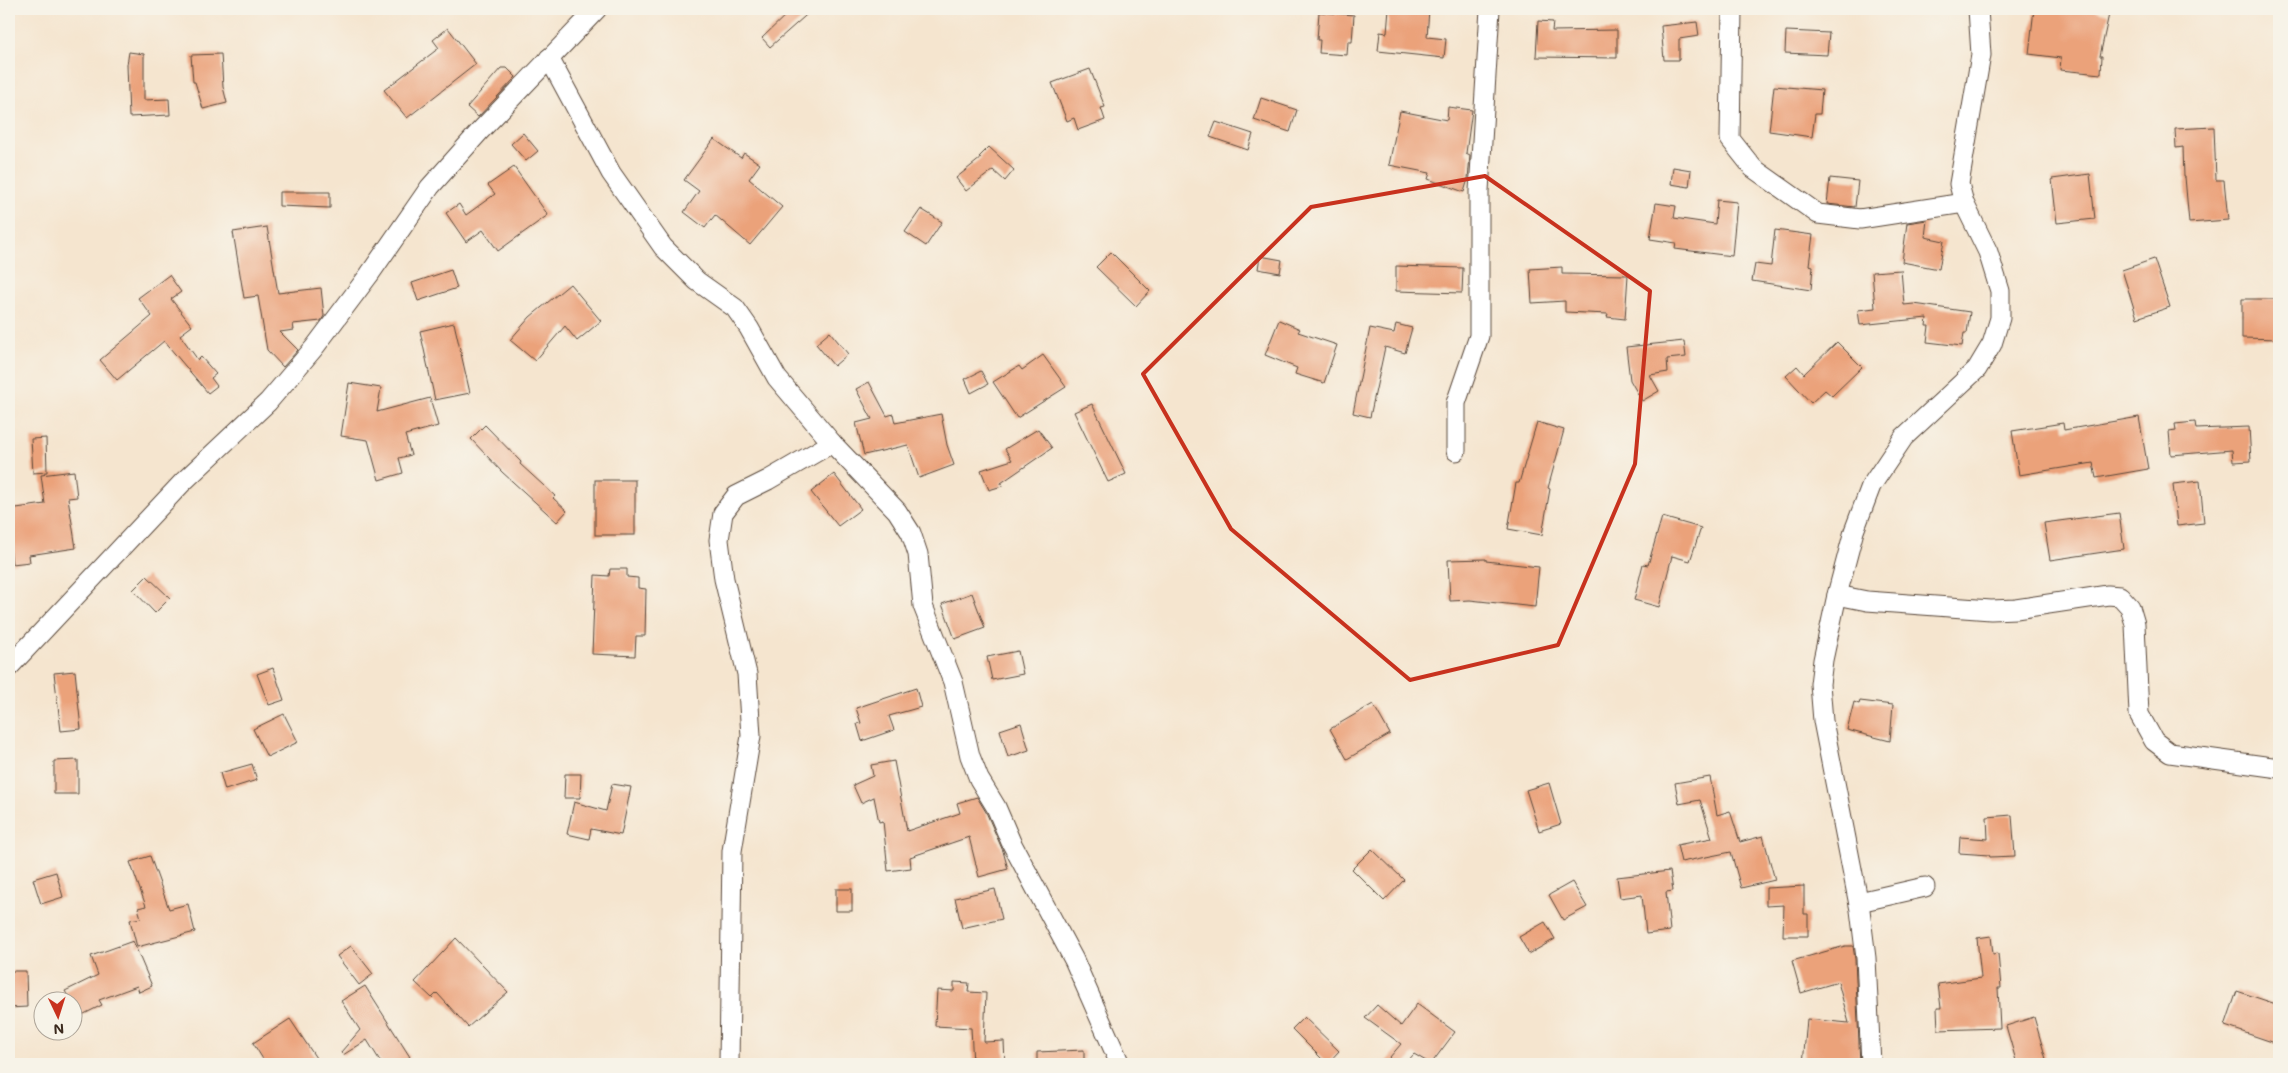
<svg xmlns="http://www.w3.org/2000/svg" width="2288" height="1073" font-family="Mali,sans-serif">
	<rect width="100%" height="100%" fill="#f7f3e8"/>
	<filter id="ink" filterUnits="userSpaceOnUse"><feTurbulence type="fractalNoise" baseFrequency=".02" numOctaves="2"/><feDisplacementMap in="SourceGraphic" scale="10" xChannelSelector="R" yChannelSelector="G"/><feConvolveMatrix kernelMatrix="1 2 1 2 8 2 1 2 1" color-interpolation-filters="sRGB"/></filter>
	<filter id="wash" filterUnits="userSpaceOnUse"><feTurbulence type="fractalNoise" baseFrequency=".0096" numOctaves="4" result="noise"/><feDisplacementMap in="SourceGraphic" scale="20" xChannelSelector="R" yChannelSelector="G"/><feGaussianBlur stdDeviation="1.12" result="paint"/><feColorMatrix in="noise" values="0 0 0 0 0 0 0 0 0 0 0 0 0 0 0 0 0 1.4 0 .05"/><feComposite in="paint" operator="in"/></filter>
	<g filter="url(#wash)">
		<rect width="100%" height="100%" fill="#f5e5cf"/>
		<g id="blocks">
			<g fill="#eba27a">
				<path d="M792,9H813L770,47L762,38Z"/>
				<path d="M1389,9H1429L1427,37L1446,39L1444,58L1378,51L1380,32L1387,33Z"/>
				<path d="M2034,9H2093L2092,10L2109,14L2100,56H2102L2101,74L2060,70L2061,58L2029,54Z"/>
				<path d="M1319,12L1354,15L1352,42H1348L1347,55L1319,53L1320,40H1317Z"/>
				<path d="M1538,21L1553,22L1552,31L1617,30V58L1536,57Z"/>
				<path d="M1697,22L1699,36L1679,39V60H1664L1661,26Z"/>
				<path d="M448,28L476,64L407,118L384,90L439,48L433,40Z"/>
				<path d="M1786,31L1829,33L1827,55L1785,53Z"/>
				<path d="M129,52L144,54V100L169,99L170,115L129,117L127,65Z"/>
				<path d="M221,54L223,87L227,103L203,109L195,82H193L191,55Z"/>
				<path d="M501,68H507L516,77L478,117L467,107Z"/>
				<path d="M1090,69L1105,107L1101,108L1105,120L1078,130L1074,118L1067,121L1052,83Z"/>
				<path d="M1774,86L1822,90L1820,114H1815L1812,137L1769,131Z"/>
				<path d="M1261,98L1297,110L1290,132L1254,120Z"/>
				<path d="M1448,107L1472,110L1466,153L1470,155L1468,179L1464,192L1428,179L1430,173L1389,165L1400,111L1447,120Z"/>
				<path d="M1216,122L1253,134L1248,150L1210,137Z"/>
				<path d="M2214,127L2216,180H2224L2228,220L2189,223L2185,177H2184L2183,147L2176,148L2175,129Z"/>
				<path d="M523,133L538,151L526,161L511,144Z"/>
				<path d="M714,139L741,158L744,153L760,164L749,179L782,207L750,245L715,215L705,228L684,212L699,191L684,180Z"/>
				<path d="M989,147L1014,170L1005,181L993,170L966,191L956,178L981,158L979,157Z"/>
				<path d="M514,167L548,215L498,251L483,230L466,242L446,213L459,204L466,215L495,194L488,185Z"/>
				<path d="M1673,167L1691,170L1689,187L1671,184Z"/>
				<path d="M2090,174L2095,219L2057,223L2052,179Z"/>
				<path d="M1830,178L1858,181L1855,207L1827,204Z"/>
				<path d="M279,192H330V208L279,206Z"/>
				<path d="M1717,200L1737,202L1732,256L1675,249L1676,243L1650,239L1656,203L1676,206L1674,218L1715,224Z"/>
				<path d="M921,209L942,222L926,246L905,232Z"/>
				<path d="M1927,220L1925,237L1944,241L1939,269L1902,262L1907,223Z"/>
				<path d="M267,227L278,293L321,288L324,316L321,321L293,324L294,330L280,332L298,350L283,367L267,350L258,296L244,298L233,232Z"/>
				<path d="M1775,230L1813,235L1809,265L1813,266L1811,290L1752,281L1755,264L1771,266Z"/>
				<path d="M1111,252L1150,291L1136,306L1096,267Z"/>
				<path d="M1260,256L1282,260L1280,273L1258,269Z"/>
				<path d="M2154,259L2170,307L2137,318L2122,270Z"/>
				<path d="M1396,266L1463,268L1462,293L1396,291Z"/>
				<path d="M1562,267V274L1628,275L1625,319L1607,317L1608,314L1565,312V301L1532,303L1530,269Z"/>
				<path d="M451,270L457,288L418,301L412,283Z"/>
				<path d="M1901,270L1904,305L1914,304L1970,312L1967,333H1964L1962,346L1927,342L1929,326H1926L1927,318L1860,325L1858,310L1875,308L1872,272Z"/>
				<path d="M169,275L181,292L171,299L192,326L180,335L198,360L201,357L216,374L211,378L217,386L208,393L164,341L117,380L100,360L152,316L138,298Z"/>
				<path d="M570,284L601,321L577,341L565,326L535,361L510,340L530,317Z"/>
				<path d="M2242,299H2279V339L2242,338Z"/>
				<path d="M1279,320L1300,329L1298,332L1337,345L1324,383L1295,374L1297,368L1265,355Z"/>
				<path d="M454,323L470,393L435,400L420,331Z"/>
				<path d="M1396,324L1412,328L1405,353L1385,347L1370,417L1353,413L1370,328L1394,333Z"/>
				<path d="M830,332L848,354L834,366L816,344Z"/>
				<path d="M1684,341L1686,357L1667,359L1668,372L1650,375L1659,391L1642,401L1630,380L1626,347Z"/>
				<path d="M1837,342L1862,367L1832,396L1825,390L1811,403L1786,376L1797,366L1804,374Z"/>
				<path d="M1043,355L1066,387L1017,418L993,382L1019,366L1022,370Z"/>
				<path d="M981,371L988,384L971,393L965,379Z"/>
				<path d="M869,382L887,416L893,414L895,423L941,414L947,445L954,465L919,478L908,445L864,455L856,423L872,419L856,389Z"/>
				<path d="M349,383L381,388L377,412L430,398L438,426L405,435L411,455L399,458L403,473L379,480L368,440L341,436Z"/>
				<path d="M1092,404L1126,474L1108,482L1074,412Z"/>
				<path d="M2139,417L2148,469L2096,478L2093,463L2019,475L2012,431L2063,423L2064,430Z"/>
				<path d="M1537,422L1564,430L1548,488L1550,489L1542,535L1508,529L1516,483H1519Z"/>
				<path d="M2195,422L2196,429L2249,427L2251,461L2233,462L2232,450L2171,455L2169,431L2176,430L2175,424Z"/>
				<path d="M485,425L521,462L520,464L555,496L553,498L567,511L557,522L502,472L471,439Z"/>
				<path d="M1038,429L1052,448L1001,483L1002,486L989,490L981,470L1012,460L1005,449Z"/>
				<path d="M46,438L47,472L33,473L31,439Z"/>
				<path d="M74,471L77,497L68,498L76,548L29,555L30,562L12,564L9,538V509L45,504L41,475Z"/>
				<path d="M834,474L861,509L838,526L811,492Z"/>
				<rect x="595" y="480" width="40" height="55"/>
				<path d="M2200,481L2204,523L2177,526L2173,484Z"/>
				<path d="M2119,513L2124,549L2050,560L2044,523Z"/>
				<path d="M1662,517L1701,528L1690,561L1672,556L1659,607L1634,600L1643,564L1648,565Z"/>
				<path d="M1486,559V561L1539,567L1535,607L1470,600L1450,601L1448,560Z"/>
				<path d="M610,569H627V577L638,578V588L646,589L645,636H636L635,656L592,654L595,575L609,576Z"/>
				<path d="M147,576L170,598L155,613L133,590Z"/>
				<path d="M972,593L985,628L955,639L942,604Z"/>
				<path d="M1018,651L1023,674L992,680L987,657Z"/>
				<path d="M273,668L284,700L269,705L257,674Z"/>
				<path d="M75,671L81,729L61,731L54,673Z"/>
				<path d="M916,688L921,707L889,716L894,730L862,741L857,724L861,723L856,708Z"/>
				<path d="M1860,701L1893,705L1890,741L1847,730L1854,702L1859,704Z"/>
				<path d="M1373,704L1390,734L1347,759L1330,729Z"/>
				<path d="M284,714L298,742L267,757L253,729Z"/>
				<path d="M1021,723L1029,750L1008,757L1000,730Z"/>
				<path d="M78,760V794H54V761Z"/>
				<path d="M894,761L907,831L960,813L957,803L977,797L986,812L1003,851L1008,869L979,877L969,837L910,857L911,868L888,871L883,821L879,822L874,797L861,803L853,785L873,776L871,765Z"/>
				<path d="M252,764L257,780L225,790L220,773Z"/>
				<path d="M565,774H581L580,798H564Z"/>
				<path d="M1710,777L1717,815L1730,811L1740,842L1763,836L1775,880L1741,888L1731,852L1681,862L1677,845L1712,838L1700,800L1679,804L1675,783Z"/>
				<path d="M1549,783L1561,824L1539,831L1526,790Z"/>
				<path d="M612,784L631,787L621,835L591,829L589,839L567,834L574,802L606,811Z"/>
				<path d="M2012,815L2015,856L1990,857L1989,855L1959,853L1960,837L1988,839L1987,817Z"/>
				<path d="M1372,849L1404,880L1384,901L1352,869Z"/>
				<path d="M150,856L169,909L188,904L195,932L137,947L130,920L141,918L138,908L146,906L130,862Z"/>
				<path d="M1670,871L1673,891L1666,892L1670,931L1646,934L1642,895L1620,898L1617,877Z"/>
				<path d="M56,872L63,897L41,904L33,879Z"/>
				<path d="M1572,882L1587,907L1563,920L1549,895Z"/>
				<path d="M1804,886V914H1808V936H1783L1784,905L1766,906V888Z"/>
				<rect x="836" y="889" width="16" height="22"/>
				<path d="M995,889L1002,919L962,928L955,898Z"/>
				<path d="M1545,922L1555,939L1529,954L1519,937Z"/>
				<path d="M1991,936L1993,954L1998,953L2001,988H1998L2000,1028L1938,1030L1937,1008H1941L1938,984L1981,978L1977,938Z"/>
				<path d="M456,938L508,992L468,1027L437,993L432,998L415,982Z"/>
				<path d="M133,941L152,986L139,992L137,986L99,1000L102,1005L78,1017L72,1006V1000H70L65,991L98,975L91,956Z"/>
				<path d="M351,946L373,974L359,985L337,956Z"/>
				<path d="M1845,946H1853L1855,959L1860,1064H1803L1807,1019L1849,1023L1838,982L1801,993L1792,961Z"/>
				<path d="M9,971H26L27,1007L9,1008Z"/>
				<path d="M954,982L969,983L968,992L986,993L984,1042L1004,1041L1005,1064H973L971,1028L935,1026L937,990L954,991Z"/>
				<path d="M365,986L410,1057L398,1064H382L367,1040L343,1055L341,1052L360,1030L341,1001Z"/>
				<path d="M2237,991L2279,1005V1030L2275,1043L2225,1026Z"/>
				<path d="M1417,1004L1455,1032L1431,1064L1414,1054L1405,1064H1384L1401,1044L1365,1018L1377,1005L1401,1026Z"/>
				<path d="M1304,1017L1339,1051L1327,1064L1292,1029Z"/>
				<path d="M2034,1017L2046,1059L2026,1064H2017L2006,1026Z"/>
				<path d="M290,1019L320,1064H266L253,1043Z"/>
				<path d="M1084,1050V1064H1037V1052Z"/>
			</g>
		</g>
	</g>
	<g filter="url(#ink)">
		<use href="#blocks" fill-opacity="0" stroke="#574639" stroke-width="1"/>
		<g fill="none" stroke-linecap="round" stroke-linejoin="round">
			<defs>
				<g id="minor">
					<path d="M1732,9L1730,139L1753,168L1818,214L1860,219L1964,203"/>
					<path d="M549,58L611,173L663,247L697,281L735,308L749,328L777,378L832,443L897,511L911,533L918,554L923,606L953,682L970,756L979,779L996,807L1011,842L1074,960L1120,1064"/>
					<path d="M1456,451V403L1479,336V191L1490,9"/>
					<path d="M1837,595L1867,601L1991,610L2016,609L2108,595L2120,596L2130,607L2135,624L2139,714L2154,741L2170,753L2279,768"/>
					<path d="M9,667L182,483L268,402L314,348L369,275L430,187L480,131L597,9"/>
					<path d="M1859,902L1925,887"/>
					<path d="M729,1064L732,851L751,736L747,674L724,579L719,540L723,513L736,496L768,480L832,443"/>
					<path d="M1871,1064L1866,958L1860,910L1823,721L1820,684L1823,660L1837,595L1854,531L1871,486L1904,437L1977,369L1992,344L2000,318V291L1988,252L1964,203L1959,184L1981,55L1978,9"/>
				</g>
			</defs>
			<use href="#minor" stroke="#574639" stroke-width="21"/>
			<use href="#minor" stroke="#fff" stroke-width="19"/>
		</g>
	</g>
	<path fill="none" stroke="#c8321e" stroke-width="4" stroke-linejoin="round" d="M1485,176L1650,291L1635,464L1558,645L1410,680L1231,529L1143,374L1311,207Z"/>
	<rect width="2288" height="1073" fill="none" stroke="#f7f3e8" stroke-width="30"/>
	<g transform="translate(58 1016) rotate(176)"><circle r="24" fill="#f7f3e8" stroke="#aca397"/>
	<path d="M0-4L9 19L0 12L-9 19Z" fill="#c8321e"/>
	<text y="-8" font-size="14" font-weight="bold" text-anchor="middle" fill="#3b2a1e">N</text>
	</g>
</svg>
